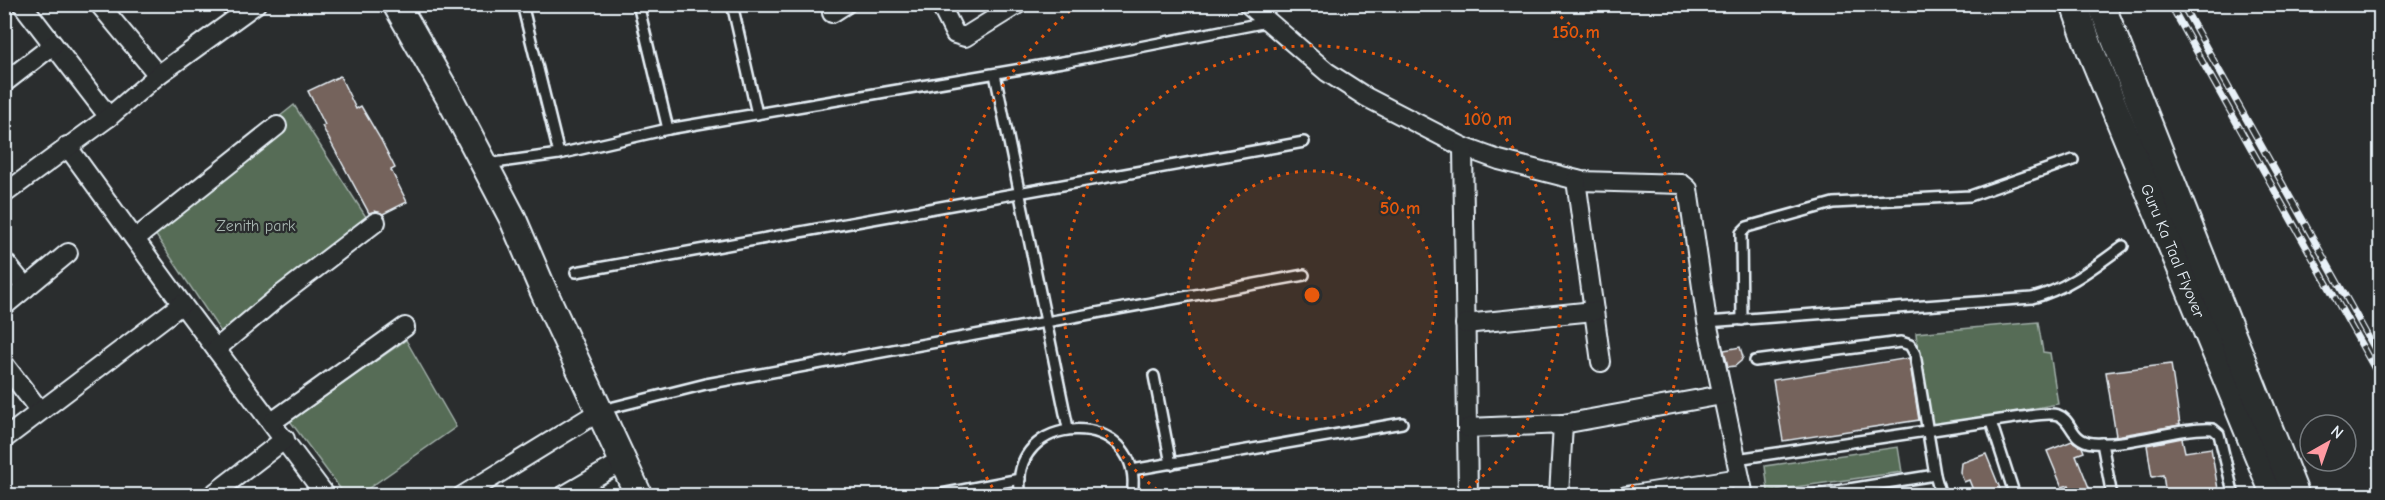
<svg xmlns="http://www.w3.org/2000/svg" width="2385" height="500" font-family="'Comic Neue',sans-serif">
	<rect width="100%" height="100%" fill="#2a2d2e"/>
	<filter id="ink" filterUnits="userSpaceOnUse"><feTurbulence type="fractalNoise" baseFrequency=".0167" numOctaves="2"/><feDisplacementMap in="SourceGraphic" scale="12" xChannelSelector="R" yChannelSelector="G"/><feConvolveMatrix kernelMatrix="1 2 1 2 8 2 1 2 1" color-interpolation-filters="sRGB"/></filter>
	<g filter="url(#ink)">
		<g fill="#576c57" stroke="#a0aea8" stroke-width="1.5">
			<path d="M294,105L370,223L225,338L147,222Z"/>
			<path d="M2038,322L2043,352L2050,353L2058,404L1926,428L1916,333Z"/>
			<path d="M406,340L456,427L359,495H345L290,421Z"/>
			<path d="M1898,447L1902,472L1768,491L1765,466Z"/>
		</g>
		<g fill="#75635c" stroke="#e8f1f8" stroke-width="1.5">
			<path d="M340,76L356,109L361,106L381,140L395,168L391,170L407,202L383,214L375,211L369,213L322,126L325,125L308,91Z"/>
			<path d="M1740,347L1743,357L1741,361L1735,366L1728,367L1724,350Z"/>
			<path d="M1909,358L1919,420L1783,441L1773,380Z"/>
			<path d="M2171,364L2180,425L2116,436L2106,372Z"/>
			<path d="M2182,438L2185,452L2211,448L2219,495H2166L2163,475L2152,477L2147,445Z"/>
			<path d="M2072,441L2082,447L2084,452L2076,455L2092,495H2073L2069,485L2062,487L2047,451Z"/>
			<path d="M1986,454L2001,491L1990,495H1975L1969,480L1964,482L1960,472L1961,463Z"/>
		</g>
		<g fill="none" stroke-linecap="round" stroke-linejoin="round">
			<defs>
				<g id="lane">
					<path d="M522,4L559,154"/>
					<path d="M638,4L668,129"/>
					<path d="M732,4L757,114"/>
					<path d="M995,74L1068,428"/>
					<path d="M487,164L559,154L668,129L1068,61L1267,22"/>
					<path d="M576,272L1304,142"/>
					<path d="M1742,320L1741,233L1747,227L1833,203L1970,196L2073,160"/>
					<path d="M1707,322L2032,298C2067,289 2094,267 2123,246"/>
					<path d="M1755,361L1901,342L1910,345L1915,354L1935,475L1941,496"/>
					<path d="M1154,376L1171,464"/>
					<path d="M602,410L706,384L1304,275"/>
					<path d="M1991,422L2015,496"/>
					<path d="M2102,443L2112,496"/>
					<path d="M1736,459L2021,417C2031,416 2048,412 2058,415C2073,420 2070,441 2093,443C2132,446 2176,427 2213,429L2219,434L2234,496"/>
					<path d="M1132,470L1402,423"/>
					<path d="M931,496L1020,479"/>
					<path d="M1021,496C1004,410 1147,405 1132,496"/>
					<path d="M1806,496L1935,475"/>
				</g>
				<g id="street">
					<path d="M22,4L109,117"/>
					<path d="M99,4L158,75"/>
					<path d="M940,4L955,34L965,37L1018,4"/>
					<path d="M1248,4L1327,72L1366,97L1463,147L1499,160L1581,181L1682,184L1688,189L1707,322L1744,496"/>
					<path d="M832,13L846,4"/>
					<path d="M4,83L53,45"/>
					<path d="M67,146L182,304L326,496"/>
					<path d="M1463,147L1468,496"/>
					<path d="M1576,180L1601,362"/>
					<path d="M4,194L109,117L158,75L256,4"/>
					<path d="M135,239L277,126"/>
					<path d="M4,261L26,288"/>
					<path d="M4,306L68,253"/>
					<path d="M1465,324L1594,311"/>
					<path d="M216,349L277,298L376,222"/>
					<path d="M4,364L40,411"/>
					<path d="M272,422L405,327"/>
					<path d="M1563,424L1722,395"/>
					<path d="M1468,428L1563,424L1559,496"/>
					<path d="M4,439L182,304"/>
					<path d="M211,496L285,439"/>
					<path d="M462,496L600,411"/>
					<path d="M563,496L623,461"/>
					<path d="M1626,496L1740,478"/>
				</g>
				<g id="secondary">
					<path d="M396,4L449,97L512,217L544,292L639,496"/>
					<path id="s1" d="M2074,4L2090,49L2275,496"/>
					<path d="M2101,4L2296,496"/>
				</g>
			</defs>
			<use href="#lane" stroke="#e8f1f8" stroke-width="14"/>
			<use href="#street" stroke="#e8f1f8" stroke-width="22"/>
			<use href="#secondary" stroke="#e8f1f8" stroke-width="30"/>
			<use href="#lane" stroke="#2a2d2e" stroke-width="9"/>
			<use href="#street" stroke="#2a2d2e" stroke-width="18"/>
			<use href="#secondary" stroke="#2a2d2e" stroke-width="26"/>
			<defs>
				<g id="rail">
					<path d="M2170,4L2380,378"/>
					<path d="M2182,4L2380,358"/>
				</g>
			</defs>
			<use href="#rail" stroke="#e8f1f8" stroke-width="7"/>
			<use href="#rail" stroke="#2a2d2e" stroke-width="4.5" stroke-dasharray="14" stroke-linecap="butt"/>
		</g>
	</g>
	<circle cx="1312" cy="295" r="124" fill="#e8590c" fill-opacity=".12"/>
	<g fill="none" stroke="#e8590c" stroke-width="3" stroke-dasharray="3 6">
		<circle cx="1312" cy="295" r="124"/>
		<path d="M1164 495A249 249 0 1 1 1460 495"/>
		<path d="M997 495A373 373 0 0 1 1077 5M1547 5A373 373 0 0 1 1627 495"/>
	</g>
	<g text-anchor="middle" stroke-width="4.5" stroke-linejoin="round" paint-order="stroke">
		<g font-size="16" fill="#a7b5b0" stroke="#2a2d2e">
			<text x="256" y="231">Zenith park</text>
		</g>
		<g font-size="16" fill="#e8f1f8" stroke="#2a2d2e">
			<text dy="6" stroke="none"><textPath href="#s1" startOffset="266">Guru Ka Taal Flyover</textPath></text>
		</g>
	</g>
	<circle cx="1312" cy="295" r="9" fill="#e8590c" stroke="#2a2d2e" stroke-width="3"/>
	<g font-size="18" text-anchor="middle" font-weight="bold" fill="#e8590c" stroke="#2a2d2e" stroke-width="4.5" stroke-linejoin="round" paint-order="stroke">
		<text x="1576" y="38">150 m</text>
		<text x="1488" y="125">100 m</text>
		<text x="1400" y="214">50 m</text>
	</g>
	<rect width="2385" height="500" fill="none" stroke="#2a2d2e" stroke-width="24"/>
	<rect x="12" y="12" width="2361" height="476" fill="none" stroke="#e8f1f8" stroke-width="2" filter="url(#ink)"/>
	<g transform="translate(2328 443) rotate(40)"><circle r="28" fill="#2a2d2e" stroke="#767b7f" stroke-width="1.5"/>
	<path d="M0-4.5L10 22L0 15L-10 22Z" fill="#ff9aa2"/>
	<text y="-9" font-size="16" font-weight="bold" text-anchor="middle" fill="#e8f1f8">N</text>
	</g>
</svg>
